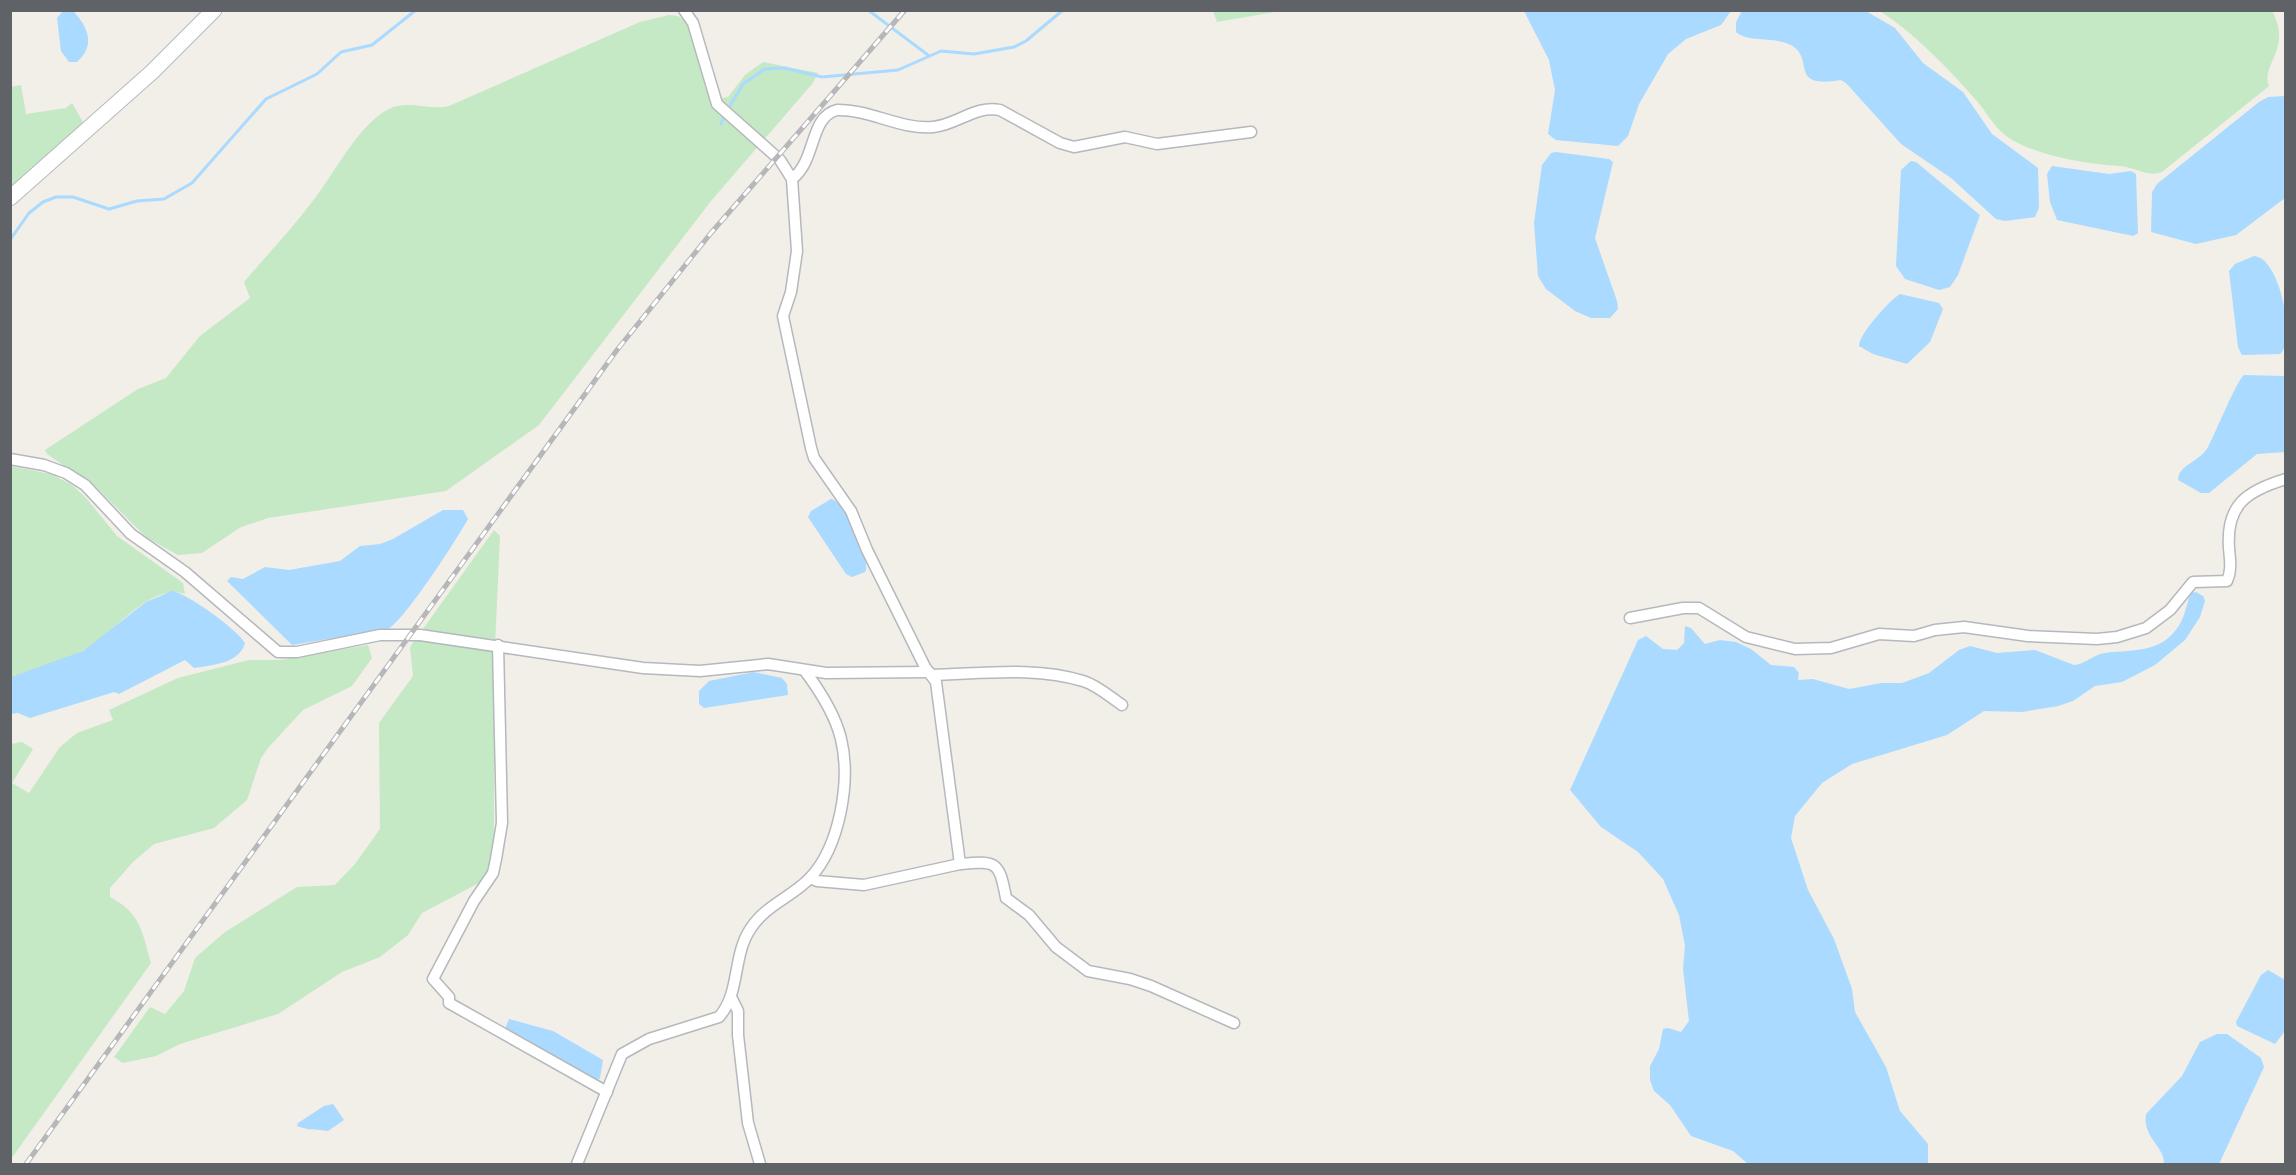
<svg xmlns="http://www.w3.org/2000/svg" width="2296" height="1175" font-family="Raleway,sans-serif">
	<rect width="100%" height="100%" fill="#f1efe8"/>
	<g fill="#c5e8c5">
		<path d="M1213,11V10L1280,11L1217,22Z"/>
		<path d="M1880,11H2272C2293,49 2260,65 2269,86L2162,172C2147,178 2134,166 2118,166C2086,164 2031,155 2005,135C1993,126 1986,111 1976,100C1948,68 1915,34 1880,11Z"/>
		<path d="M669,15L678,16L686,21L711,100L728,97L745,75L763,62L818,73L812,84L711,201L539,425L446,491L268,518L241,527L202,553L178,555L147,538L98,489L47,454L45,450L138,389L166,378L200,336L250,298L244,282C266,256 291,230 312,202C333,176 360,121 391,108C410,100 430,111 449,106L640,22Z"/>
		<path d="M21,85L26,114L66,108L72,103L84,124L11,189V87Z"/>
		<path d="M10,466L51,474L72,485L86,498L117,536L183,583L185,594C150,582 112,635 84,650C64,662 33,670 11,677Z"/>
		<path d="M494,530L500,536L494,667V847L488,874L481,882L422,913L408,935L380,957L342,972L278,1014L180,1044L156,1056L123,1063L114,1057L150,1007L165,1014L184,991L195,958L225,932L297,887L335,885L355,864L380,829L379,723L413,676L410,647Z"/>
		<path d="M368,645L372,658L352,686L303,710L268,748L261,758L247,800L214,828L154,844L133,862L110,888V897C141,913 142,932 151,963L11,1159V744L22,742L33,749L12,783L29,793L60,747L77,733L113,720L109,710L178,678L249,660H280Z"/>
	</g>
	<g fill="#aadaff">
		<path d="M1864,10L1895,28L1923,63L1963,92L1992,134L2038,168L2039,208L2035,217L2005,221L1996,219L1951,178L1901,144L1846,83L1841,80C1787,89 1816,59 1791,45C1773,36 1749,43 1736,32V22L1742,11Z"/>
		<path d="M63,11H73C88,27 96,45 77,62H69L61,51L57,18Z"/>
		<path d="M1524,11H1731L1721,25L1686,39L1668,54L1639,104L1628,136L1618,146L1556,140L1548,134L1555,90L1549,60Z"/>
		<path d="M2285,96V198L2236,235L2196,244L2151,232L2152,192L2157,184L2259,102L2268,97Z"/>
		<path d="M1556,152L1609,159L1613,162L1595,238L1617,301L1618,309L1610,318H1591L1575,311L1546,289L1538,276L1534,223L1542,165L1551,153Z"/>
		<path d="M1911,161L1916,162L1980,215L1958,275L1950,287L1939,290L1905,279L1896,266L1901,170Z"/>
		<path d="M2052,166L2109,174L2131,171L2136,174L2138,233L2133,236L2057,220L2050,202L2047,174Z"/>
		<path d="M2254,256C2280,257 2296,341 2280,354L2242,355L2238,347L2229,271L2235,264Z"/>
		<path d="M1900,294L1939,303L1943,309L1930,342L1907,364L1873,354L1859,346C1858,335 1890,300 1900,294Z"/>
		<path d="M2244,375L2285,376V452L2257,454L2209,493H2201L2178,480C2178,465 2201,461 2208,447C2216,432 2236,382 2244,375Z"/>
		<path d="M831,499C846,500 872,563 865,572L852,577L846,574L808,517L811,511Z"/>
		<path d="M443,510H463L468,519C457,539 405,620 388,629L292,645L227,581L231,577L243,579L265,567L289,570L340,561L360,546L380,544L393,539Z"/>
		<path d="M172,591C187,593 238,630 245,643C239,664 212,665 194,668L185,660L119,694L114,692L30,718L18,713L11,714V677L83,651L146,602Z"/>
		<path d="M2196,592L2203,596L2205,601L2200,617L2185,640L2155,665L2122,682L2095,686L2073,701L2058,706L2022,712L1984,711L1947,735L1852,764L1822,783L1795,816L1791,838L1808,890L1834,939L1852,989L1855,1012L1886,1067L1900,1111L1928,1144V1164H1748L1733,1151L1691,1136L1670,1105L1654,1091L1650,1080V1066L1659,1049L1663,1029L1668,1028L1681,1032L1689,1021L1683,969L1685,946L1679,915L1663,879L1638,852L1601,827L1570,790L1638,640L1646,636L1663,649L1677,650L1684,643L1685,626L1691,628L1705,644L1720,640L1736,642L1751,649L1771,665L1794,667L1799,673L1798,680L1813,679L1849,689L1881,683H1902L1929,673L1959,650L1970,646L1997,653L2035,650L2074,665C2086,664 2094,654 2105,653C2136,649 2165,654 2182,620C2186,611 2187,602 2191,593Z"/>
		<path d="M754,672L782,678L787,684L788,695L704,708L699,704V691L709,681Z"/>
		<path d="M2268,970L2285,980V1031L2275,1044L2237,1026L2236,1022L2261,975Z"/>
		<path d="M509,1019L553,1031L603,1060L600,1078L598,1080L505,1029Z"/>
		<path d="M2227,1034L2261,1058L2264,1067L2219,1164H2164C2165,1147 2142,1137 2146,1114L2182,1076L2200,1042L2217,1034Z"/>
		<path d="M333,1104L344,1120L328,1131C317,1129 309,1131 297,1126L298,1123L324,1106Z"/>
	</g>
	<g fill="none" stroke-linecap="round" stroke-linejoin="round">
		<g stroke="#aadaff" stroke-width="3">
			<path d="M868,10L928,55"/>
			<path d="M728,109L743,84L765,69L784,68L822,77L898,70L941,51L974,54L1014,47L1026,41L1063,10"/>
			<path d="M721,124L725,115"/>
			<path d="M10,240L29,213L43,202L56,197H73L109,209L137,201L164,199L192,183L266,99L317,74L341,52L372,45L416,10"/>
		</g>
		<defs>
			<g id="street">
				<path d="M684,10L693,23L717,104L780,160L792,179L797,251L791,292L783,316L811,448L814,458L851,511L867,550L925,667L936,682L960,864C997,861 999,861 1006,898L1029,915L1056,947L1088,971L1130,979L1151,986L1234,1023"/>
				<path d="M792,179C817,160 809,117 837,110C869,109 901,130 933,127C957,125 975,105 1000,110L1060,143L1074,147L1125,137L1157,144L1251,132"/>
				<path d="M10,459L44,465L66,473L85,485L131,534L185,572L278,652H297L380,635H420L643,668L700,671L768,664L826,673L929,672"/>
				<path d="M1630,618L1683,608H1699L1746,637L1795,649L1831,648L1879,634L1914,636L1935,630L1964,627L2028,636L2097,639L2117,637L2146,628L2170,610L2193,582L2227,581C2232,570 2230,560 2229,548C2226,505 2246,491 2286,479"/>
				<path d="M498,645L502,823L496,859L493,873L474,901L433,979L449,997V1003L607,1092"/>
				<path d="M931,675C980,674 1035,666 1083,681C1097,685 1110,697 1122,705"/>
				<path d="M810,878L817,881L864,885L960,864"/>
				<path d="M731,997L738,1011V1035L748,1123L760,1164"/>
				<path d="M577,1164L622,1054L649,1039L719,1017C741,992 732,955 751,928C766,905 792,897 810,878C840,846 851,781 841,739C835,714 820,691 805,671"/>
			</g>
			<path id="secondary" d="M10,198L152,72L214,10"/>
		</defs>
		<use href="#street" stroke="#b5b8bc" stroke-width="13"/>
		<use href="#secondary" stroke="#b6babf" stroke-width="17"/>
		<use href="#street" stroke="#fff" stroke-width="10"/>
		<use href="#secondary" stroke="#fff" stroke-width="15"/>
		<defs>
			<path id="rail" d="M26,1164L617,350L711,233L905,10"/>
		</defs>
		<use href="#rail" stroke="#b6b7b8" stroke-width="5"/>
		<use href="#rail" stroke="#fff" stroke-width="3" stroke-dasharray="9" stroke-linecap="butt"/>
	</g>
	<rect width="2296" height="1175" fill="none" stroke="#5f6368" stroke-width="24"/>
</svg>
